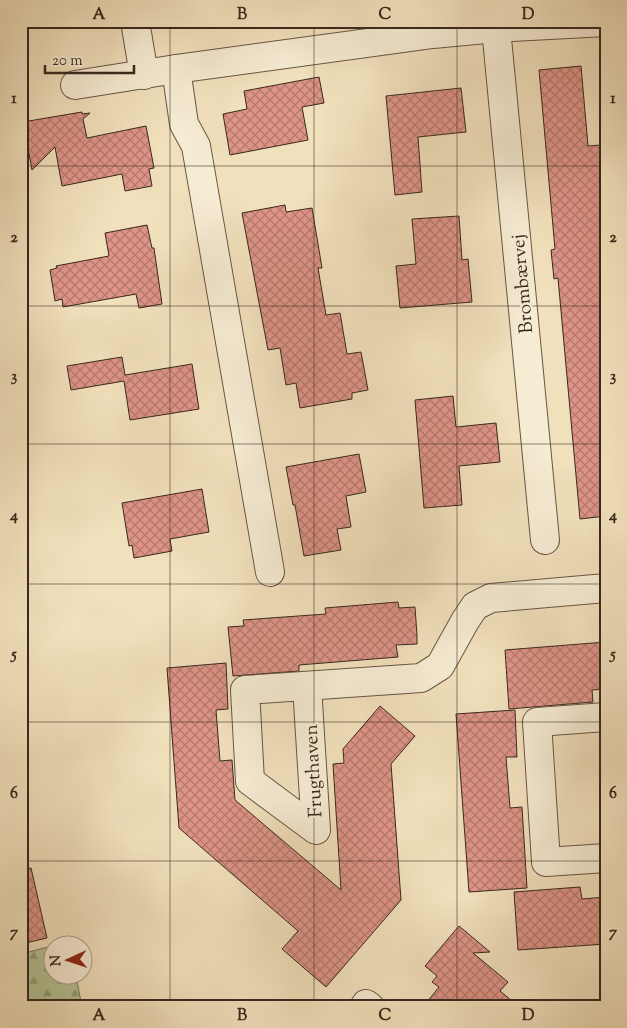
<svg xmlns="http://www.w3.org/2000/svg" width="627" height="1028" font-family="'Sorts Mill Goudy',serif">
	<defs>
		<pattern id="forest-firs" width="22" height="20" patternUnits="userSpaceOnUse" patternTransform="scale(1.25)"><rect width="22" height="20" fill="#b4c395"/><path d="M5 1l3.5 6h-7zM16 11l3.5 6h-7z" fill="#939e79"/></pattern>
		<pattern id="building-cross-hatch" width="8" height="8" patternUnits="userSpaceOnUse" patternTransform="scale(1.25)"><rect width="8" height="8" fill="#de9487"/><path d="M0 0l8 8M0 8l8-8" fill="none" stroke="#b5796e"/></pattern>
	</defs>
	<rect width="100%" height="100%" fill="#f1e0bc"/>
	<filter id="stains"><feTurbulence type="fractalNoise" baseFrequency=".004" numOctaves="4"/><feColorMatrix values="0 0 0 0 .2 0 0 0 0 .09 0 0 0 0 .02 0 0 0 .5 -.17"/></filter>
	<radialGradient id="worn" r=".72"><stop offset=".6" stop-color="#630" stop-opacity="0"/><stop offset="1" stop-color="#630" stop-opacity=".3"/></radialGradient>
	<path fill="url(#forest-firs)" stroke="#767659" d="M52,946V976H76L82,1007H21V954Z"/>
	<g fill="url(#building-cross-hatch)" stroke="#38281d">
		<path d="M581,66L588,146L600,145V150L606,149V247L600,248L602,274L600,275L606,337V516L580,519L558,278L554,279L551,250L555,249L539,70Z"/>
		<path d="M319,77L324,103L302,107L308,140L230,155L223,114L247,109L244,91Z"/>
		<path d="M461,88L466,132L418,137L422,192L395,195L386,96Z"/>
		<path d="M82,112V114L90,113L83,119L87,138L146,126L154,168L149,169L152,186L125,191L122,174L62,186L55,147L32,170L23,122Z"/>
		<path d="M285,205L286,212L312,208L322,268H318L326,315L340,313L347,354L361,352L368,390L352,393V399L300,408L296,383L286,385L280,348L268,350L242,213Z"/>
		<path d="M459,216L462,260L468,259L472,302L400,308L396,266L416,264L412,219Z"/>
		<path d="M147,225L152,248H154L162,304L139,308L136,294L63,307L62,299L55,301L50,270L57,268L56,266L109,256L105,233Z"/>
		<path d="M122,357L125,375L192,364L199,409L130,420L124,381L71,390L67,366Z"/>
		<path d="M453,396L456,427L496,423L500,462L459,466L462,505L424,508L415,400Z"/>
		<path d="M359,454L366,492L346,496L351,527L337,529L341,550L304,556L295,505H293L286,467Z"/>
		<path d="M202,489L209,532L170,539L172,551L134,558L132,545L129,546L122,503Z"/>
		<path d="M398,602L399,608L415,607L417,635V644L396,645L398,657L299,665V671L233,676L228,627L244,626L243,620L326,614L325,608Z"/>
		<path d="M606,642V689L592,690L593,702L509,709L505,650Z"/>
		<path d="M226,663L228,709L216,710L220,761L232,760L235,800L341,890L333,764L344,763L343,749L380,706L415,736L391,764L401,900L326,987L282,949L298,931L179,828L167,668Z"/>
		<path d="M515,710L517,757H506L510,808L522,807L527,888L469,892L456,714Z"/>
		<path d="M31,868L47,938L21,944V869Z"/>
		<path d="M580,887L582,899L606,897V944L518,950L514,892Z"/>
		<path d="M459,926L490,952L473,953L508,982L500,991L519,1007H423L439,987L432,982L437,976L425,966Z"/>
	</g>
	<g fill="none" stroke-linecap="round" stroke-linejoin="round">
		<defs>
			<g id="minor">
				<path d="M135,21L144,75"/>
				<path d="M496,28L545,540"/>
				<path d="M176,69L184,124L196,146L270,572"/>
				<path d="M75,85L176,69L433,34L496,28L606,22"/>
				<path d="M307,686L316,830L250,781L245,690L421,678L440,666L465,621L475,606L491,598L606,588"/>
				<path d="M606,717L537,722L546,862L606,858"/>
				<path d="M364,1007L366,1004L370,1007"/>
			</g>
		</defs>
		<use href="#minor" stroke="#665645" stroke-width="30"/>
		<use href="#minor" stroke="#f6ebd3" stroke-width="28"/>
	</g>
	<path fill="none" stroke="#38281d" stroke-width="1" stroke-opacity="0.55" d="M170,21V1007M314,21V1007M457,21V1007M21,166H606M21,306H606M21,444H606M21,584H606M21,722H606M21,861H606"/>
	<g text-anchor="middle" stroke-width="5" stroke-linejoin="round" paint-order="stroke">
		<g font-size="19" fill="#38281d" stroke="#f6ebd3">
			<text transform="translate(521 284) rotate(-95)" y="7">Brombærvej</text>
			<text transform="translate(312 771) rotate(-93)" y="7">Frugthaven</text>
		</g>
	</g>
	<rect width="627" height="1028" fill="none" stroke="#f1e0bc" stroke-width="55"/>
	<g transform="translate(68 960) rotate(267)"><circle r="24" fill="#f6ebd3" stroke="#aa9d8a"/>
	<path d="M0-4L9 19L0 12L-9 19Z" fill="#8f2418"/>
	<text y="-8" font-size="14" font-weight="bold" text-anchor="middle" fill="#38281d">N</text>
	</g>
	<path d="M45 65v8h89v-8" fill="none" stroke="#38281d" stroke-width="2.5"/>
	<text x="52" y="65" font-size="15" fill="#38281d" stroke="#f6ebd3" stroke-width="4" paint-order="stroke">20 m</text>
	<rect x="28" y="28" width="572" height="972" fill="none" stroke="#38281d" stroke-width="2"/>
	<g font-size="16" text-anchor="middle" font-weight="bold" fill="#38281d">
		<text x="99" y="19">A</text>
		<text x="242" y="19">B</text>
		<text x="385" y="19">C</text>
		<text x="528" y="19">D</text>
		<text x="14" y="103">1</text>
		<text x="613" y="103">1</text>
		<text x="14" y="242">2</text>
		<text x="613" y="242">2</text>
		<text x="14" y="381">3</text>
		<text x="613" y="381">3</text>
		<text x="14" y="520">4</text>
		<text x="613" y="520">4</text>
		<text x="14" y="659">5</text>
		<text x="613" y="659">5</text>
		<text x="14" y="798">6</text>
		<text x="613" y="798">6</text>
		<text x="14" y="937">7</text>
		<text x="613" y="937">7</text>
		<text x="99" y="1020">A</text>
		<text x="242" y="1020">B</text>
		<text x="385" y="1020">C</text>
		<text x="528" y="1020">D</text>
	</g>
	<rect width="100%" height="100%" filter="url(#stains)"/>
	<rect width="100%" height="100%" fill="url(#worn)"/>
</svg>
